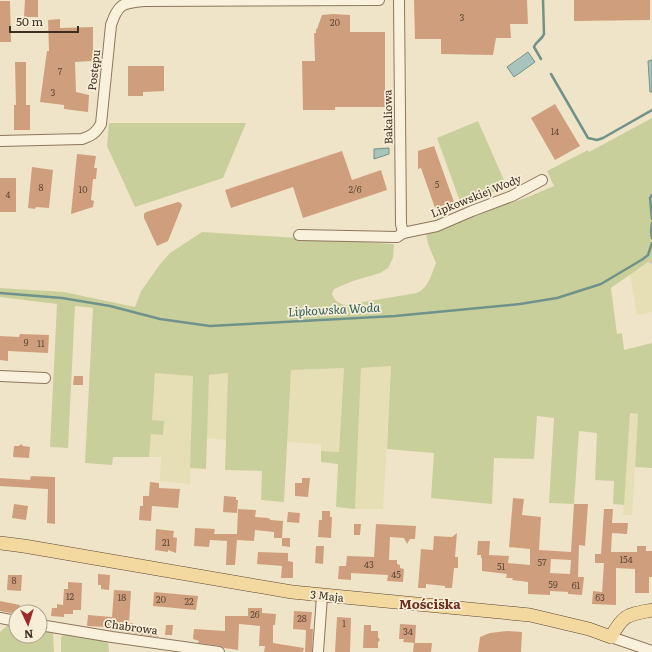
<svg xmlns="http://www.w3.org/2000/svg" width="652" height="652" font-family="Literata,serif">
	<rect width="100%" height="100%" fill="#f0e4c8"/>
	<g fill="#e6deb5">
		<path d="M648,262L652,264V312L637,315L630,274Z"/>
		<path d="M391,366L383,509H355L361,368Z"/>
		<path d="M344,368L339,452L321,451V444L287,442L291,370Z"/>
		<path d="M155,373L193,375L190,484L160,481L161,457H149L151,434L163,435L152,420Z"/>
		<path d="M229,373L226,440L206,438L209,375Z"/>
		<path d="M630,413L638,414L632,515H623Z"/>
	</g>
	<g fill="#c9cf9b">
		<path d="M652,118V264L648,262L611,288L617,334L622,333L624,350L652,343V468L635,467L638,414L630,413L624,505L613,504L614,481L595,480L597,433L579,431L574,504L549,503L554,418L537,416L534,459L494,458L492,504L431,498L434,453L387,449L391,366L361,368L355,509L336,507L338,464L321,462V451L339,452L344,368L291,370L284,502L261,500L262,471L225,470L228,373L209,375L206,469L190,468L193,376L155,373L152,420L164,421L163,435L151,434L149,457H113L112,465L85,463L93,308L75,306L68,448L50,447L57,304L0,297V288L64,292L135,307L141,291L161,263L170,253L202,232L394,244L393,258L388,268L380,273L353,281L334,289L332,294C335,301 338,303 345,305L417,293C429,287 431,275 436,263L428,244L426,233L528,197L554,186L547,171L588,150L589,152Z"/>
		<path d="M478,121L507,187L461,204L437,138Z"/>
		<path d="M109,123H246L223,178L135,207L107,146Z"/>
		<path d="M8,625L16,626V636H40V630L53,632L54,652H0V632Z"/>
		<path d="M65,634L108,641L109,652H61V637Z"/>
	</g>
	<g fill="#a9c4bc" stroke="#6f938a">
		<path d="M528,52L535,62L514,77L507,67Z"/>
		<path d="M652,60V92H650L648,61Z"/>
		<path d="M389,148V154L374,159V149Z"/>
	</g>
	<g fill="none" stroke-linecap="round" stroke-linejoin="round">
		<g stroke="#6f938a" stroke-width="2.5">
			<path d="M541,59L534,47C536,41 542,40 544,34L543,0"/>
			<path d="M551,74L588,138L597,140L603,138L652,110"/>
			<path d="M652,195L650,198L652,219"/>
			<path d="M652,223L651,232L652,238"/>
			<path d="M0,293L62,298L110,306L160,319L210,326L265,323L395,316L520,304L557,298L601,284L643,259L648,255L652,243"/>
		</g>
	</g>
	<g fill="#cf9f7d" fill-rule="evenodd">
		<path d="M25,0H38V17H24Z"/>
		<path d="M414,0H527L528,24H510L511,38H496L493,55L441,54V39H415Z"/>
		<path d="M574,0H650V20L574,21Z"/>
		<path d="M0,1H10L11,42H0Z"/>
		<path d="M333,14L350,15V32H385V107H335V110H303L302,61H315L314,33H316V29H317L322,15Z"/>
		<path d="M60,19V28L93,27V49H95L93,61L75,62L76,92L89,95L88,112L64,109V105L40,102L47,51H49L48,20Z"/>
		<path d="M15,62H26V105H30V130H14V105H16Z"/>
		<path d="M128,66H164V91L143,92V96H128Z"/>
		<path d="M555,104L580,146L555,160L531,118Z"/>
		<path d="M434,146L454,202L435,208L421,168L418,169V151Z"/>
		<path d="M342,151L352,180L381,170L387,190L303,218L293,187L231,208L225,190Z"/>
		<path d="M77,154L96,156L94,168H97L96,179H93L91,200L94,201L93,207L71,214Z"/>
		<path d="M32,167L53,170L49,208L36,207L35,209L28,208Z"/>
		<rect x="0" y="178" width="16" height="34"/>
		<path d="M178,202L181,203L182,206L168,241L157,246L144,218V214L146,212Z"/>
		<path d="M20,334L49,335L48,353L8,351V361L0,360V336L19,337Z"/>
		<path d="M74,376H83V385H73Z"/>
		<path d="M21,444L23,446L30,447L29,458L13,457L14,446H19Z"/>
		<path d="M31,476L55,477V524L47,523L48,489L0,486V478L30,480Z"/>
		<path d="M302,478H310L308,497L295,496V483H302Z"/>
		<path d="M150,482L159,483V488L180,489L178,508L152,506L151,521L139,520L140,506H143V496H149Z"/>
		<path d="M224,496L236,497V500H238L237,513L223,512Z"/>
		<path d="M513,498L524,499L522,515L541,517L539,550L571,552L574,504H588L585,546L579,545L578,577H584L582,595L568,594V592L550,591V595L528,594V582L512,580L513,578H506L507,574L482,571V558H481V555H477L478,541H490L489,555L509,556L508,563L530,565V549L509,547ZM551,559L571,560L570,574L550,573Z"/>
		<path d="M14,504L28,506L26,520L12,518Z"/>
		<path d="M238,509L256,510L255,517L268,518L270,519V520L283,521L282,538H274V532L255,530L254,541L237,540L235,565H226L227,541L210,540L209,547L194,546L195,528L215,529L214,534H237Z"/>
		<path d="M604,509H613L612,523H628L627,534L612,533L611,552H637V546H646V551H652V577H649V593H635V569L616,568V605L592,604L593,591L602,592L604,563H595V554H601Z"/>
		<path d="M322,511H330V517H332L331,538L318,537L319,520H322Z"/>
		<path d="M288,512L300,513L299,523L287,522Z"/>
		<path d="M354,524H361L360,535H354Z"/>
		<path d="M376,524L416,526L415,539H410L407,544L404,538L390,537L389,560H397V564L400,565V568L404,569L403,582L387,581L388,575L351,573V580L338,579L339,566H346L347,556L374,557Z"/>
		<path d="M156,529L174,531L173,537L177,538L176,553L168,550V552L155,550Z"/>
		<path d="M457,533L455,557H458V568H454L452,588H445V586L426,584V588H418L421,549L433,550L434,536L452,537Z"/>
		<path d="M282,538H290V547L282,546Z"/>
		<path d="M316,546H324L323,564L315,563Z"/>
		<path d="M258,552L288,553V561L293,562V578H281L282,566L257,564Z"/>
		<path d="M98,574L110,575L109,590L101,589V585H98Z"/>
		<path d="M8,575H22L21,591L7,590Z"/>
		<path d="M68,582L82,583L81,610H73V614H64V617L51,616L52,608H57V604L63,605L64,589H68Z"/>
		<path d="M114,590L131,591L129,623H133V626L158,630V637L106,629L107,627L87,626L88,615L112,617Z"/>
		<path d="M154,592L198,596L196,610L153,606Z"/>
		<path d="M0,601L20,605L19,612H16V614L0,611Z"/>
		<path d="M248,608H262V613L276,614L275,625H273V643L304,648L303,652H264L265,646H259L260,626L239,624L238,650L224,648L220,646L198,643L199,641L193,639L194,629L225,631V616H248Z"/>
		<path d="M294,611L312,612L310,629H313L312,652H305L306,630L293,629Z"/>
		<path d="M337,617L351,618L350,652H335Z"/>
		<path d="M400,624L416,625L415,643L403,642L404,639H399Z"/>
		<path d="M166,625H173L172,635H165Z"/>
		<path d="M364,625H371V631H378V637L380,640L378,642V648H363Z"/>
		<path d="M507,631L522,632L521,652H478L480,637L490,633Z"/>
		<path d="M414,643H432L431,652H413Z"/>
	</g>
	<g fill="none" stroke-linecap="round" stroke-linejoin="round">
		<defs>
			<g id="minor">
				<path d="M399,0L401,224L403,233"/>
				<path d="M0,141L82,139C91,136 96,133 101,124L111,25C118,4 122,3 144,1L379,0"/>
				<path d="M299,235L397,237L403,233L437,226L472,211L512,196L542,180"/>
				<path d="M0,376L45,378"/>
				<path d="M0,618L16,621"/>
				<path d="M40,625L112,637L219,652"/>
				<path d="M611,637L652,651"/>
				<path d="M318,652L322,596"/>
			</g>
			<path id="major" d="M0,543L24,546L292,592L530,615L589,629L611,637C624,614 627,615 652,610"/>
		</defs>
		<use href="#minor" stroke="#8d765c" stroke-width="12"/>
		<use href="#major" stroke="#5b4430" stroke-width="14"/>
		<use href="#minor" stroke="#faf1dc" stroke-width="10"/>
		<use href="#major" stroke="#f3d9a0" stroke-width="13"/>
	</g>
	<g text-anchor="middle" stroke-width="3.5" stroke-linejoin="round" paint-order="stroke">
		<g font-size="9" fill="#624a37">
			<text x="462" y="21">3</text>
			<text x="335" y="26">20</text>
			<text x="60" y="75">7</text>
			<text x="53" y="96">3</text>
			<text x="555" y="135">14</text>
			<text x="437" y="188">5</text>
			<text x="41" y="191">8</text>
			<text x="83" y="193">10</text>
			<text x="355" y="193">2/6</text>
			<text x="8" y="198">4</text>
			<text x="26" y="346">9</text>
			<text x="41" y="347">11</text>
			<text x="166" y="546">21</text>
			<text x="626" y="563">154</text>
			<text x="542" y="566">57</text>
			<text x="369" y="568">43</text>
			<text x="501" y="570">51</text>
			<text x="396" y="578">45</text>
			<text x="14" y="584">8</text>
			<text x="553" y="588">59</text>
			<text x="576" y="589">61</text>
			<text x="70" y="600">12</text>
			<text x="122" y="601">18</text>
			<text x="600" y="601">63</text>
			<text x="161" y="603">20</text>
			<text x="189" y="605">22</text>
			<text x="255" y="618">26</text>
			<text x="302" y="622">28</text>
			<text x="344" y="627">1</text>
			<text x="408" y="635">34</text>
		</g>
		<g font-size="11" fill="#3d2e20" stroke="#f7eed8">
			<text transform="translate(94 70) rotate(-84)" y="4">Postępu</text>
			<text transform="translate(388 117) rotate(-91)" y="4">Bakaliowa</text>
			<text transform="translate(476 196) rotate(-22)" y="4">Lipkowskiej Wody</text>
			<text transform="translate(327 596) rotate(6)" y="4">3 Maja</text>
			<text transform="translate(131 627) rotate(8)" y="4">Chabrowa</text>
		</g>
		<g font-size="12" font-style="italic" fill="#2f5d5a" stroke="#f7eed8">
			<text transform="translate(334 310) rotate(-3)" y="4">Lipkowska Woda</text>
		</g>
		<g font-size="13" font-weight="bold" fill="#6b2e1e" stroke="#f7eed8">
			<text x="430" y="609">Mościska</text>
		</g>
	</g>
	<g transform="translate(28 624) rotate(176)"><circle r="19" fill="#f7eed8" stroke="#ada18e"/>
	<path d="M0-3L7 15L0 10L-7 15Z" fill="#9e2a2b"/>
	<text y="-6" font-size="11" font-weight="bold" text-anchor="middle" fill="#3d2e20">N</text>
	</g>
	<path d="M10 26v6h68v-6" fill="none" stroke="#3d2e20" stroke-width="2"/>
	<text x="16" y="26" font-size="12" fill="#3d2e20" stroke="#f7eed8" stroke-width="3" paint-order="stroke">50 m</text>
</svg>
